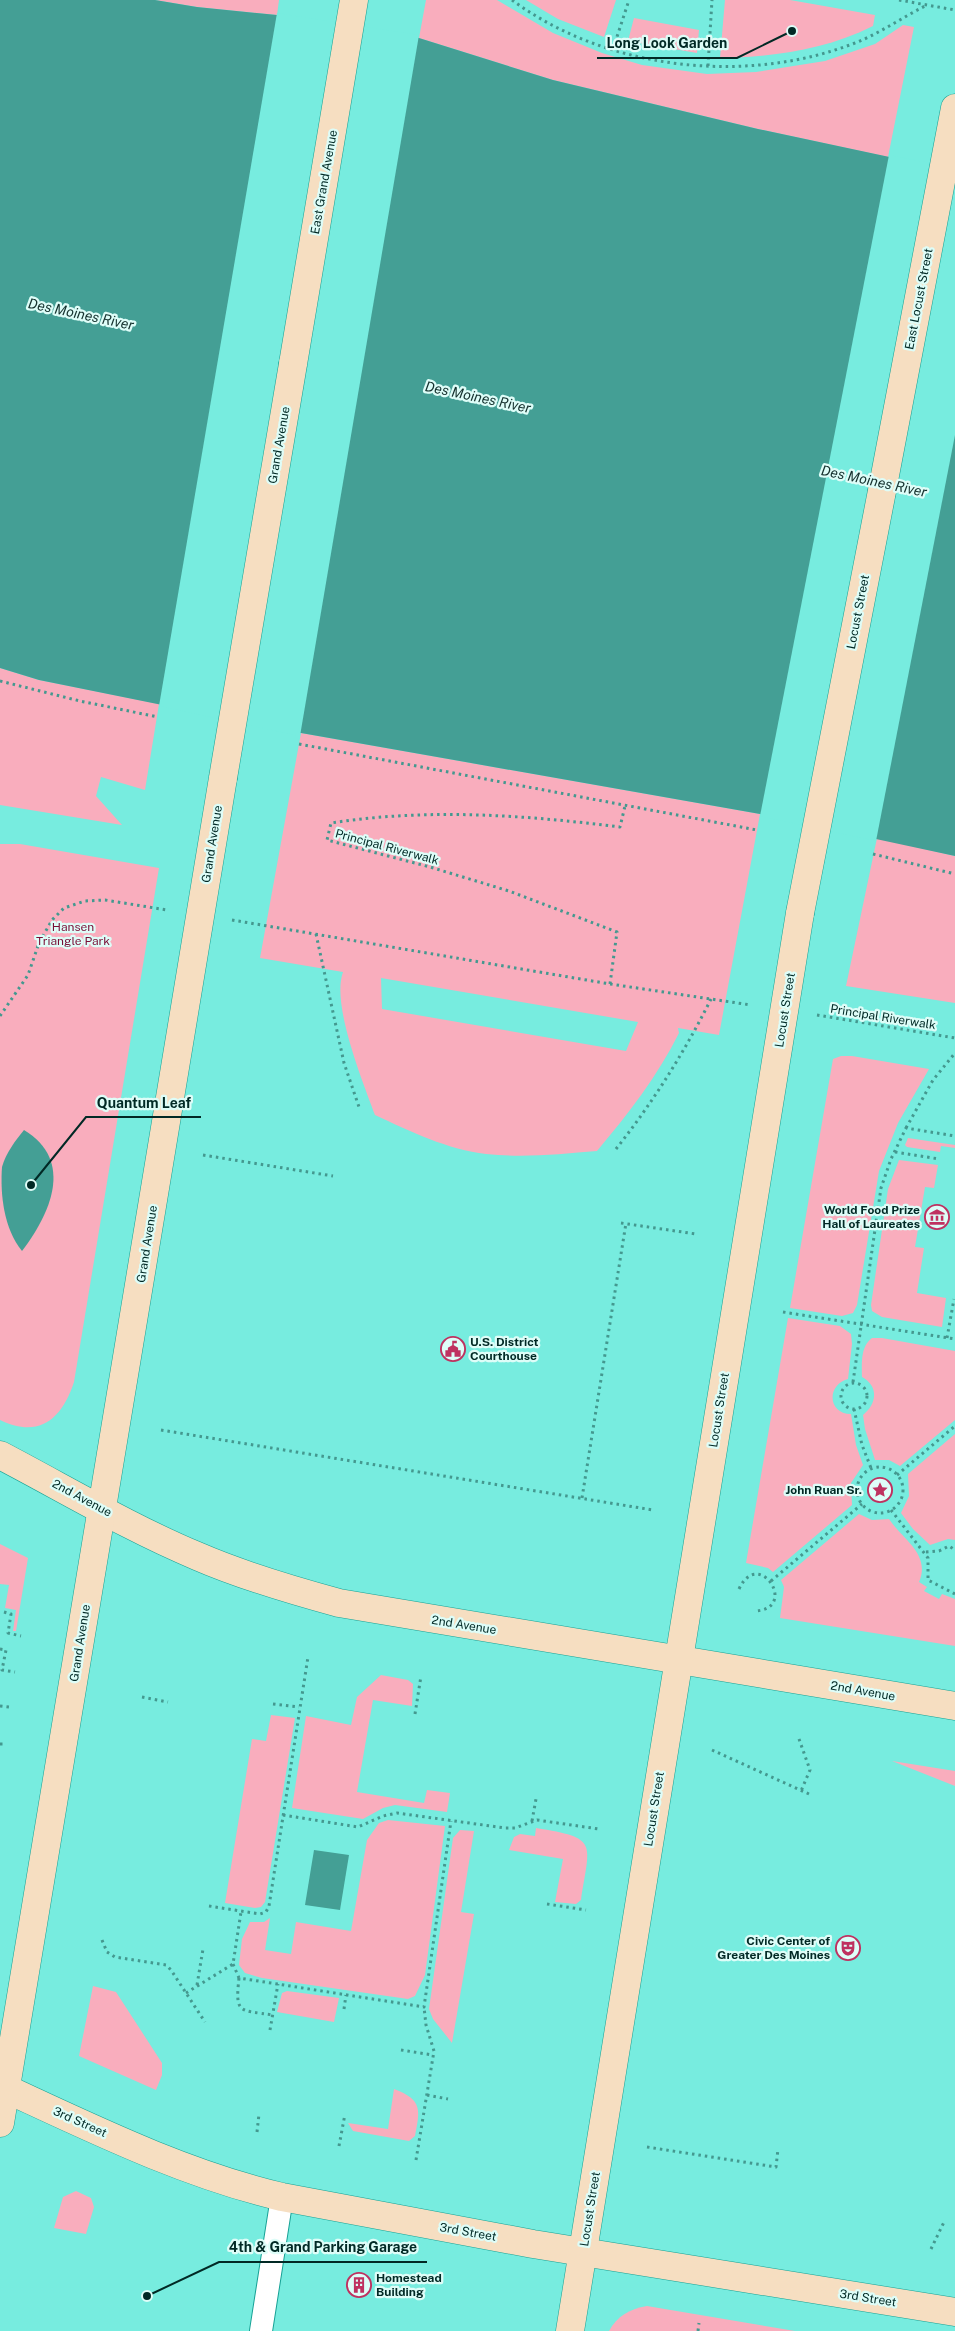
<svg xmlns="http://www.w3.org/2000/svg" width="955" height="2331" font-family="'Public Sans',sans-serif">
	<rect width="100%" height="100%" fill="#77ecdf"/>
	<g fill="#f9adbd" fill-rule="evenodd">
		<path d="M155,0H279L277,15L197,7Z"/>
		<path d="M426,0H497L553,33L602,53L642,65L707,74L756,72L825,61L875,44L903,25L914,27L888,157L758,129L553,80L419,38Z"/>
		<path d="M526,0H616L604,37L558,19Z"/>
		<path d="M725,0H790L875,15L873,26C825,50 773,57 720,58Z"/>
		<path d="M634,18L699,30L697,53L628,41Z"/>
		<path d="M0,668L39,680L159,704L145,790L101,777L96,796L122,825L0,805Z"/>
		<path d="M301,733L760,814L719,1035L678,1028L679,1033C657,1077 628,1114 597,1151C561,1154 523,1158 486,1154C449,1150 409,1131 375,1115C363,1082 331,1004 343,972L260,958ZM381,978L638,1022L626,1051L382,1009Z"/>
		<path d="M877,838L955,856V1003L846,986Z"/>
		<path d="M0,844H20L159,868L74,1382C62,1419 39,1439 0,1420Z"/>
		<path d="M841,1056H852L929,1069L898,1123L879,1171L857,1305L853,1313L842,1316L790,1308L833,1059Z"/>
		<path d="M908,1138L955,1145V1148L941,1146L940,1152L907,1147L905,1145Z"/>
		<path d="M899,1160L938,1165L934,1188L925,1187L915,1247L924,1248L917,1293L946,1298L942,1327L882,1317L872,1311L871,1305L888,1189Z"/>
		<path d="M788,1318L840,1326L851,1334L852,1344L848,1379C826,1385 828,1414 851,1414L856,1445L863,1465L851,1483L852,1505L773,1572L768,1568L746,1563Z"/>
		<path d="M872,1338H882L955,1351V1420L900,1466L889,1460H875L865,1429L863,1415C877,1404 879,1386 862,1377C862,1364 860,1347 872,1338Z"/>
		<path d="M955,1434V1540L948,1539L930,1545L913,1529L901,1513L909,1496L908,1474Z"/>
		<path d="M859,1514L872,1520L889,1519C903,1540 931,1554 919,1582L927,1587L924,1591L939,1599L942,1594L955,1599V1646L780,1618L784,1587L781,1580Z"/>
		<path d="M0,1544L28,1558L16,1631H13L16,1610L5,1608L9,1585L0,1584Z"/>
		<path d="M381,1675L408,1680L413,1684L412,1706L373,1700L357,1792L424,1803L427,1790L450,1793L447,1812L395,1805L383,1808L363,1819L292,1808L306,1716L351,1725L357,1697Z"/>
		<path d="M271,1715L295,1718L265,1902L261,1907L255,1908L225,1903L252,1739L266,1741Z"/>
		<path d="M892,1761L955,1771V1786Z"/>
		<path d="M388,1820L445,1826L425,1975L415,1996L408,1999L262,1978L245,1973L239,1965L242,1939L250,1922H264L270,1918L265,1950L291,1954L296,1922L351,1931L367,1840L379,1823Z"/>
		<path d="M536,1828C599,1838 590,1842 581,1900L576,1904L555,1902L563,1859L509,1850L514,1837L520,1834L535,1836Z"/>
		<path d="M460,1830L474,1831L461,1912L474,1914L452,2043L433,2019L429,2009L453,1838Z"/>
		<path d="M93,1986L116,1992L162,2063V2075L156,2090L79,2056Z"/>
		<path d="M287,1991L339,1998L334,2022L277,2012L282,1993Z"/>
		<path d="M394,2089C423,2100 420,2110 415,2136L409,2141L353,2131L348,2123L388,2129Z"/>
		<path d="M76,2191L91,2198L94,2207L86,2234L54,2228L63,2197Z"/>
		<path d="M647,2306L795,2331H609C617,2316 630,2309 647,2306Z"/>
	</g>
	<g fill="#449f95">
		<path d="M0,0H155L197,7L277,15L419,38L553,80L758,129L955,171V856L760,814L301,733L39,680L0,668Z"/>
		<path d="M24,1130C75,1161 50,1214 22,1251C4,1229 0,1195 2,1167C6,1153 15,1141 24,1130Z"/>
		<path d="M314,1850L349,1855L340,1910L305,1905Z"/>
	</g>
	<g fill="#77ecdf">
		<path d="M277,13L419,35L300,736L159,706Z"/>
		<path d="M889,155L955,168V435L876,841L760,816Z"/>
	</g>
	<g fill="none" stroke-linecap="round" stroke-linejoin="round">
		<defs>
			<path id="service" d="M261,2331L282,2197"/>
			<g id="secondary">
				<path d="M293,364L354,0"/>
				<path d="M882,491L955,108"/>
				<path d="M0,1455C65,1489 130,1528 197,1556C243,1576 291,1590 339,1603L955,1706"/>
				<path d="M0,2086C91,2128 184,2174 282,2197L533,2244L955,2312"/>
				<path d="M0,2123L223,778"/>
				<path d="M570,2331L800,913"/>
			</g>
		</defs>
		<use href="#service" stroke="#16a195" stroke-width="24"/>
		<use href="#secondary" stroke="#16a195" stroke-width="29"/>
		<g stroke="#44988f" stroke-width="3" stroke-dasharray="2.5 4" stroke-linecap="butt">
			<path d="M512,0C608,71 750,86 860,41C883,31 905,16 927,5"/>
			<path d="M899,0L955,10"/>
			<path d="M613,49L629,0"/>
			<path d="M708,66L712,0"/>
			<path d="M0,681L80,701L158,717"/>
			<path d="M299,744L757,830"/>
			<path d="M873,854L955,874"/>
			<path d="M232,920L610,984L751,1005"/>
			<path d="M316,934L344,1063L359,1107"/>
			<path d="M610,984L617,932L509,891L430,867L327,840L331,823C427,808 524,815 620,827L625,806"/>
			<path d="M817,1015L955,1038"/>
			<path d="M0,1016L28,975L39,943L52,920L64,908L85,901L105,900L167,910"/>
			<path d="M906,1128L933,1080L955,1053"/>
			<path d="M616,1149C653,1102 684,1053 711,999"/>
			<path d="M895,1152L939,1159"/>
			<path d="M203,1155L333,1176"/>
			<path d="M621,1223L696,1234"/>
			<path d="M783,1312L955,1339"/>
			<path d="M947,1338L954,1299"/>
			<path d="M853,1382L881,1188L891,1159L906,1128L955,1136"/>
			<circle cx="854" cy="1396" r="13"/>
			<path d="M854,1409L862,1445L871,1468"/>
			<path d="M161,1430L653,1510"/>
			<circle cx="880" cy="1490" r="23"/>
			<path d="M897,1475L955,1426"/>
			<path d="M582,1498L626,1223"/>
			<path d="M891,1510L928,1558V1580L955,1594"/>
			<path d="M926,1552L939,1551L949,1546L955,1550"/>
			<path d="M771,1581L862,1504"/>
			<path d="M739,1589C759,1546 800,1610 754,1611"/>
			<path d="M4,1612L11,1614L8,1633L21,1636"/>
			<path d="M0,1649L6,1650L2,1670L15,1672"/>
			<path d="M142,1697L168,1702"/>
			<path d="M273,1704L299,1707"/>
			<path d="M0,1706L9,1707"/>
			<path d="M415,1714L421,1676"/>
			<path d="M799,1739L810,1770L801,1791"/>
			<path d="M0,1744H3"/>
			<path d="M712,1750L809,1794"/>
			<path d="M283,1815L358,1827L383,1816L397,1813L505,1828H515L537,1820L599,1829"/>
			<path d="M532,1821L536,1799"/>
			<path d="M547,1904L586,1910"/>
			<path d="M209,1906L260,1914L266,1912L269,1906L308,1657"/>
			<path d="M102,1940L107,1952L115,1957L166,1965L171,1970L205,2022"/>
			<path d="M233,1964L239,1978L424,2007L451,1821"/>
			<path d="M239,1978C235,2014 239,2010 273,2015"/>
			<path d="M197,1985L203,1949"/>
			<path d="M186,1993L233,1964L241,1912"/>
			<path d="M344,2009L346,1995"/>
			<path d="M270,2030L278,1984"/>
			<path d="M401,2050L433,2055"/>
			<path d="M427,2095L448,2099"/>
			<path d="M257,2132L259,2114"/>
			<path d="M339,2146L345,2114"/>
			<path d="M647,2147L776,2167L778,2149"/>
			<path d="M416,2160L434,2051L426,2025L424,2007"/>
			<path d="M931,2249L944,2222"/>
			<path d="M698,2331L699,2323"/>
		</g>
		<use href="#service" stroke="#fff" stroke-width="22"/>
		<use href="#secondary" stroke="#f6dec1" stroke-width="28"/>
		<defs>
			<g id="secondary-bridge">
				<path d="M223,778L293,364"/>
				<path d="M800,913L882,491"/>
			</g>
		</defs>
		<use href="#secondary-bridge" stroke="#16a195" stroke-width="29" stroke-linecap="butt"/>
		<use href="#secondary-bridge" stroke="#f6dec1" stroke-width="28"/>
	</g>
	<defs>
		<symbol id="museum-ring" viewBox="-11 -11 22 22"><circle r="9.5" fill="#defdf8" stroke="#bf3160" stroke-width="1.5"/><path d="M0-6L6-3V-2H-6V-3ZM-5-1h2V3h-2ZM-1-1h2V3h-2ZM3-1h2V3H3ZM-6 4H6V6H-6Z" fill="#bf3160"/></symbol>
		<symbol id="civic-ring" viewBox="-11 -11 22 22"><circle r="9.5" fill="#defdf8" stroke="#bf3160" stroke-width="1.5"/><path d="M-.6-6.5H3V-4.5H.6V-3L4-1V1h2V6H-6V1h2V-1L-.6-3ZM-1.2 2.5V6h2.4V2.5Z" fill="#bf3160"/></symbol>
		<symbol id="sight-ring" viewBox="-11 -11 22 22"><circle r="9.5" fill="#defdf8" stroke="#bf3160" stroke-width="1.5"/><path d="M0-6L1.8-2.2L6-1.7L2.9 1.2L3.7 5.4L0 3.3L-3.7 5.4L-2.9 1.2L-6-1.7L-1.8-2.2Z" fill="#bf3160"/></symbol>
		<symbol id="theatre-ring" viewBox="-11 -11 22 22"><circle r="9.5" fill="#defdf8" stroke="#bf3160" stroke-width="1.5"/><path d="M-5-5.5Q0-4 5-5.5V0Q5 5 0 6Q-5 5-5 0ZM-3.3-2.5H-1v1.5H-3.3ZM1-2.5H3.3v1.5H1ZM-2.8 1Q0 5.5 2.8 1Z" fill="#bf3160"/></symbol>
		<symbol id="building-ring" viewBox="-11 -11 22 22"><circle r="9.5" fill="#defdf8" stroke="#bf3160" stroke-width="1.5"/><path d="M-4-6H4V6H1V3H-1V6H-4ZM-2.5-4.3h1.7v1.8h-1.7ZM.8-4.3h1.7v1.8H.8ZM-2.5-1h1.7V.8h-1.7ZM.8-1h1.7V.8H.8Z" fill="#bf3160"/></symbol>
	</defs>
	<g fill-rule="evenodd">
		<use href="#museum-ring" x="923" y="1203" width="28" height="28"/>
		<use href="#civic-ring" x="439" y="1335" width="28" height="28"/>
		<use href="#sight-ring" x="866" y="1476" width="28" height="28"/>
		<use href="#theatre-ring" x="834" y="1934" width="28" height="28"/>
		<use href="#building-ring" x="345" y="2271" width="28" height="28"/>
	</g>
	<g text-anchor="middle" stroke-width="4.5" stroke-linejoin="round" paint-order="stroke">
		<g font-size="12" fill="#012925" stroke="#defdf8">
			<text transform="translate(324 182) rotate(-80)" y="4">East Grand Avenue</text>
			<text transform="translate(919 299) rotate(-79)" y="4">East Locust Street</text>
			<text transform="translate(279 445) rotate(-80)" y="4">Grand Avenue</text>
			<text transform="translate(858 612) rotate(-79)" y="4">Locust Street</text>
			<text transform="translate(212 844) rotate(-81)" y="4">Grand Avenue</text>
			<text transform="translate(387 847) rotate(15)" y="4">Principal Riverwalk</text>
			<text transform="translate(785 1010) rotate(-81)" y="4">Locust Street</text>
			<text transform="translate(883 1017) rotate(9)" y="4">Principal Riverwalk</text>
			<text transform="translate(147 1244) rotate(-81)" y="4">Grand Avenue</text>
			<text transform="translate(719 1410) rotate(-81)" y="4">Locust Street</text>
			<text transform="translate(82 1498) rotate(28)" y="4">2nd Avenue</text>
			<text transform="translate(464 1625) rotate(9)" y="4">2nd Avenue</text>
			<text transform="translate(80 1643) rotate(-81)" y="4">Grand Avenue</text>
			<text transform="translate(863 1691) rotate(10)" y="4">2nd Avenue</text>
			<text transform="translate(654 1809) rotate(-81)" y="4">Locust Street</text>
			<text transform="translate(80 2122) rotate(24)" y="4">3rd Street</text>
			<text transform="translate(590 2209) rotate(-81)" y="4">Locust Street</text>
			<text transform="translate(468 2232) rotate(10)" y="4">3rd Street</text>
			<text transform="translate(868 2298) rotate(9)" y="4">3rd Street</text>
		</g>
		<g font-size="12" fill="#790e36" stroke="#defdf8">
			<text x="73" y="931">Hansen<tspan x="73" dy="14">Triangle Park</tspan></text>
		</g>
		<g font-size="12" font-weight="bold" fill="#012925" stroke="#defdf8" text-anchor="end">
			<text x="920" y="1214">World Food Prize<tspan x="920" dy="14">Hall of Laureates</tspan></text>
			<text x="470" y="1346" text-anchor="start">U.S. District<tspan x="470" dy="14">Courthouse</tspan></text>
			<text x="862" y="1494">John Ruan Sr.</text>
			<text x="830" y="1945">Civic Center of<tspan x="830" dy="14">Greater Des Moines</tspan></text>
			<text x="376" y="2282" text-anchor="start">Homestead<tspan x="376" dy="14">Building</tspan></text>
		</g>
		<g font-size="14" font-style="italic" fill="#15312e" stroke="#defdf8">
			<text transform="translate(81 314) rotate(12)" y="5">Des Moines River</text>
			<text transform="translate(478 397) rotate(12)" y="5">Des Moines River</text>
			<text transform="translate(874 481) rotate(12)" y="5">Des Moines River</text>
		</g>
	</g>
	<path fill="none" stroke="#012925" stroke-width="2" d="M792 31L737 58H597M31 1185L86 1117H201M147 2296L219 2262H427"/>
	<g fill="#012925" stroke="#defdf8" stroke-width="2">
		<circle cx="792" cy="31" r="5"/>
		<circle cx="31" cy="1185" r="5"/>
		<circle cx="147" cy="2296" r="5"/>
	</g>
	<g font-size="14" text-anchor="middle" font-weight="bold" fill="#012925" stroke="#defdf8" stroke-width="4.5" stroke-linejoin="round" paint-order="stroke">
		<text x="667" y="48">Long Look Garden</text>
		<text x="144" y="1108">Quantum Leaf</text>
		<text x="323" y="2252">4th &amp; Grand Parking Garage</text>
	</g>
</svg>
